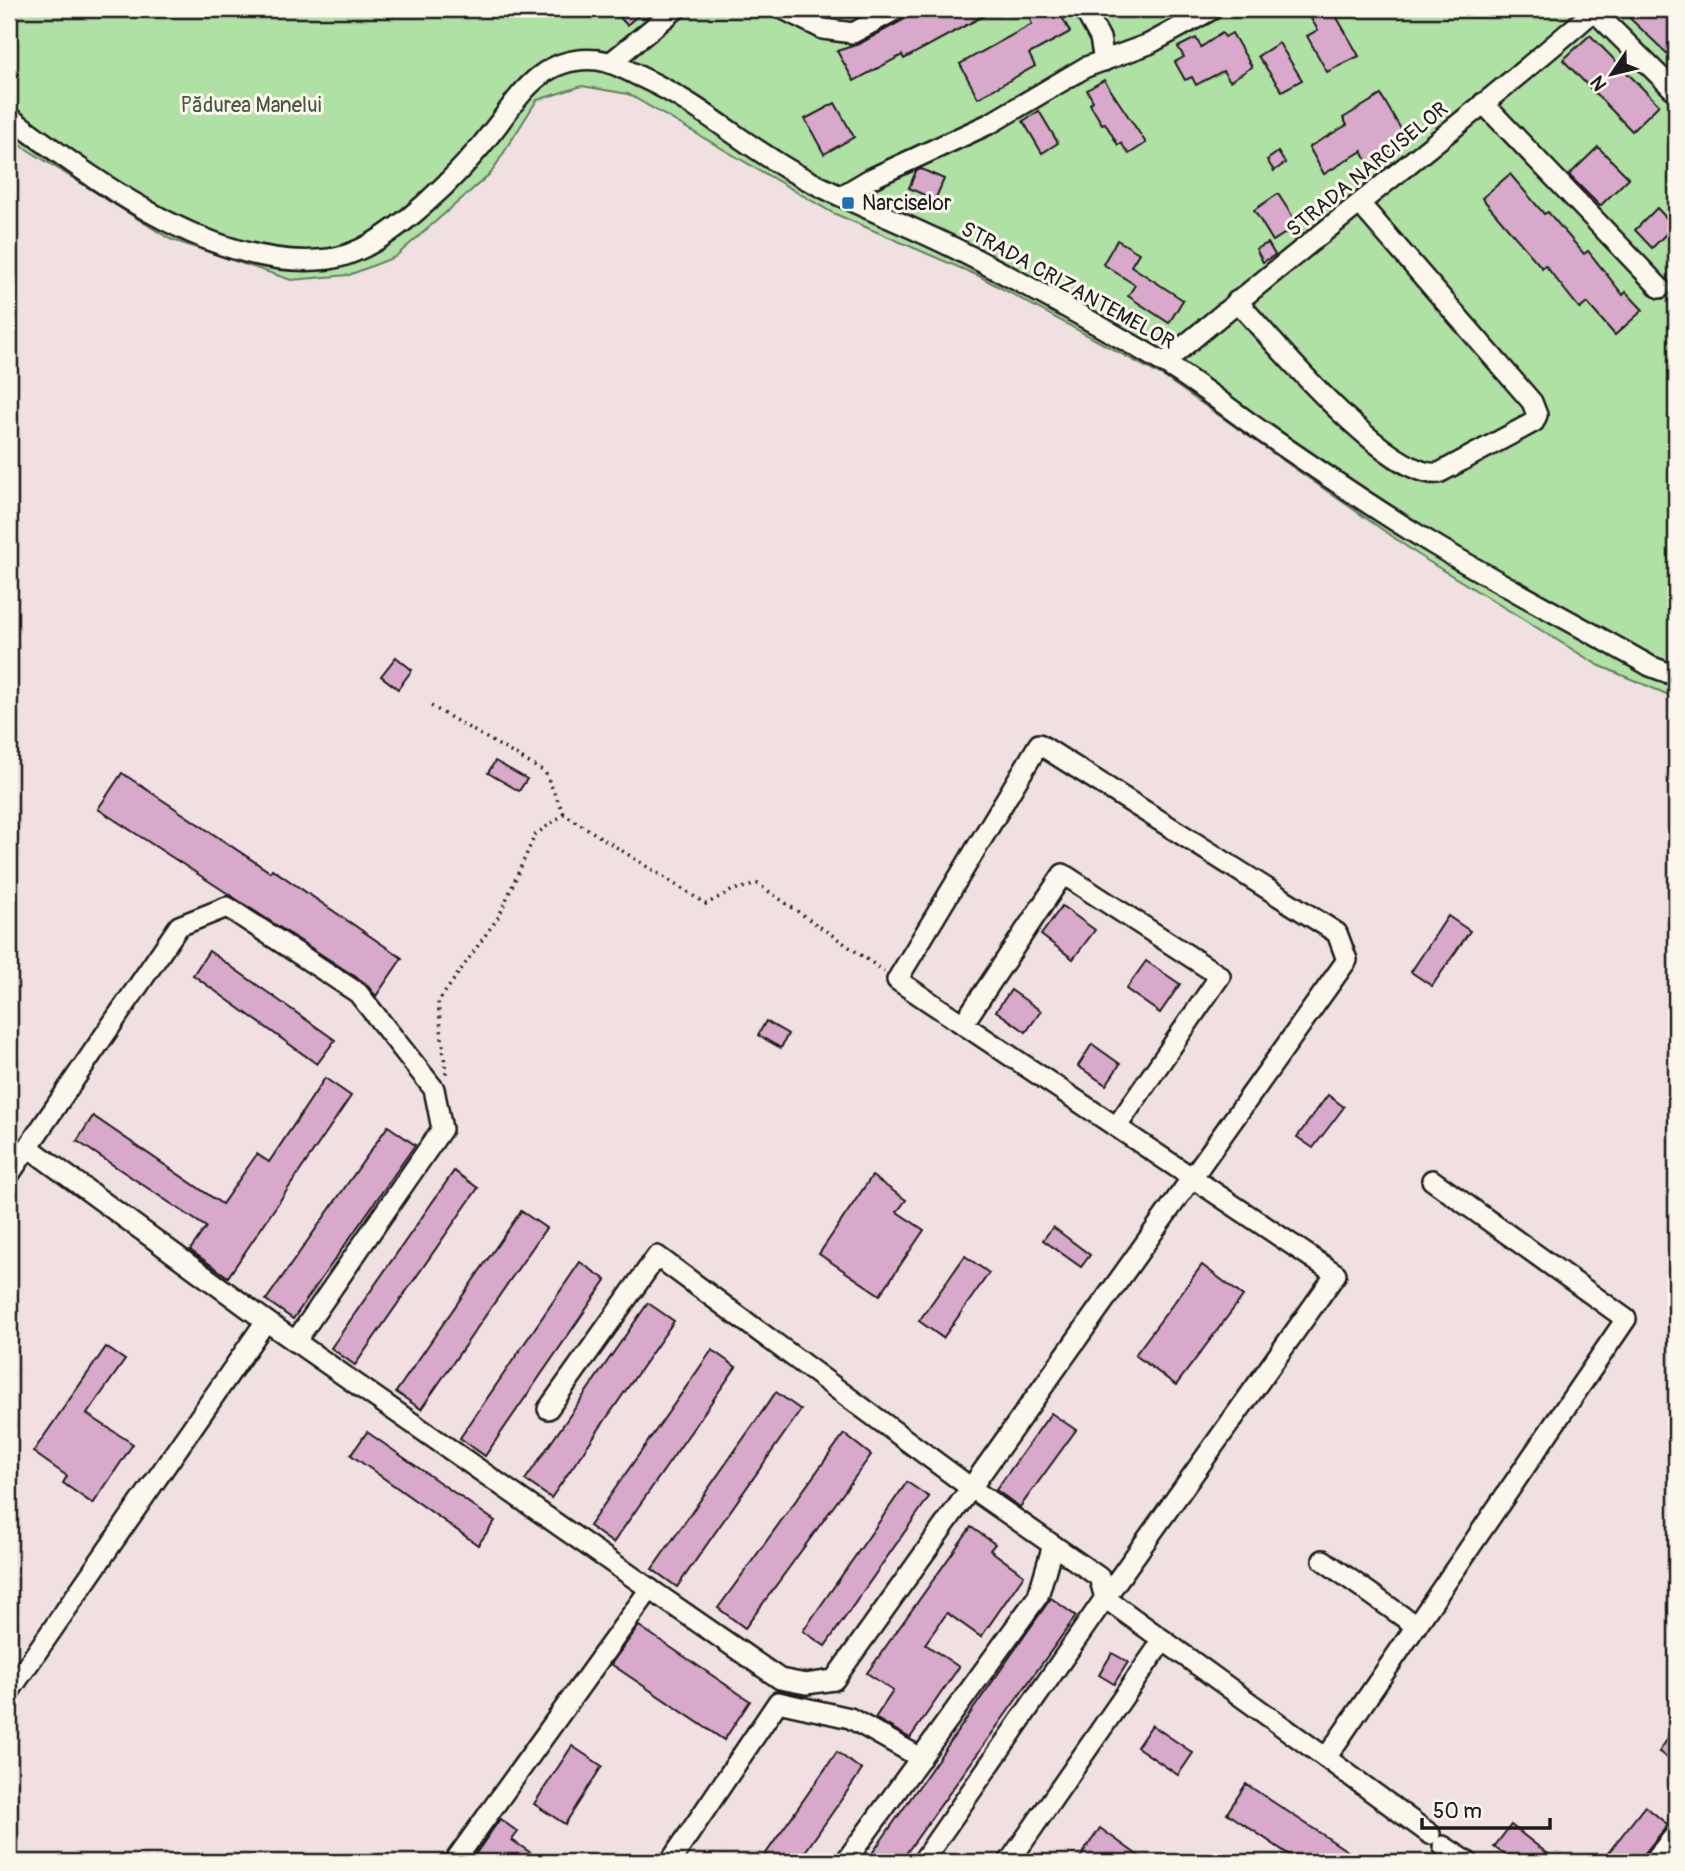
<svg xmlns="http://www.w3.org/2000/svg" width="1685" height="1871" font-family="Pangolin,sans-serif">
	<rect width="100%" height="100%" fill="#f0e0e2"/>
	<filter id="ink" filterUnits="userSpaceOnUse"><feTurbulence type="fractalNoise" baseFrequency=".0143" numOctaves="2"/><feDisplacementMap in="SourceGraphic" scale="14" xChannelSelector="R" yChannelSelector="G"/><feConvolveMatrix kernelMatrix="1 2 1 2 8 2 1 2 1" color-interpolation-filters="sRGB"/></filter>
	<g filter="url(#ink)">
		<path fill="#aee1a3" stroke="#657e60" stroke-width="2" d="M9,9H1676V698L1598,665L1423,558L1164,377L979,276L833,213L628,94L582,86L537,100L491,173L395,257L349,275L291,280L170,239L9,138Z"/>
		<g fill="#d8a9ca" stroke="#1c1c1c" stroke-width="2">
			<path d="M612,9H645L627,25Z"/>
			<path d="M923,9H996L904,59L902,55L854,81L837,51L859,44Z"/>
			<path d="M1038,9H1058L1070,32L1029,54L1035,66L978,98L960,64L1032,24L1027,14Z"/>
			<path d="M1305,9H1332L1359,56L1327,72L1307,36L1318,30Z"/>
			<path d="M1620,9H1671L1676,15V62Z"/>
			<path d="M1222,33L1225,37L1232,33L1252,67L1230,81L1223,71L1196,85L1192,77L1185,80L1175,62L1184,57L1178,47L1196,38L1201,47Z"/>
			<path d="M1590,35L1659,105L1632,131L1563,60Z"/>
			<path d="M1279,43L1302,80L1282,91L1258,56Z"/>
			<path d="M1104,80L1146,143L1129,154L1121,143L1118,145L1105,123L1102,124L1090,104L1093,101L1087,90Z"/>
			<path d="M1381,95L1408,141L1368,163L1362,151L1324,174L1309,147L1347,125L1343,118Z"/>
			<path d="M835,103L854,137L824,154L805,119Z"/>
			<path d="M1039,111L1058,143L1042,153L1023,121Z"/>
			<path d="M1598,147L1629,178L1600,206L1569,175Z"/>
			<path d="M1278,152L1285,163L1274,171L1267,160Z"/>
			<path d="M921,169L944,179L935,200L909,188L916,171Z"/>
			<path d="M1510,174L1544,214L1548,212L1584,254L1588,251L1623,295L1626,292L1643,310L1615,335L1587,303L1580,309L1545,265L1542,268L1482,198Z"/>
			<path d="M1278,194L1298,225L1273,241L1254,210Z"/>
			<path d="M1657,208L1674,226L1652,248L1635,230Z"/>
			<path d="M1117,240L1139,253L1131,266L1183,300L1169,323L1128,296L1135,285L1103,264Z"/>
			<path d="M1268,243L1275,255L1263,262L1256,249Z"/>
			<path d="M396,657L412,670L398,689L381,676Z"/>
			<path d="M495,761L527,779L519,791L488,773Z"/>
			<path d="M122,773L270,872L272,869L402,958L376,996L365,983L98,809Z"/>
			<path d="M1062,906L1095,930L1073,959L1041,935Z"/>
			<path d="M1448,916L1470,931L1432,986L1411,972Z"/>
			<path d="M209,951L335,1040L317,1064L193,975Z"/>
			<path d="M1146,961L1180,984L1160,1013L1126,989Z"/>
			<path d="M1011,990L1041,1011L1026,1032L996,1011Z"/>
			<path d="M766,1021L788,1034L781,1048L758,1035Z"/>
			<path d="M1092,1044L1120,1064L1106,1085L1078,1066Z"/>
			<path d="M325,1078L351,1096L228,1277L190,1250L206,1227L77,1141L93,1116L222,1204L257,1154L269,1162Z"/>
			<path d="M1328,1095L1344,1107L1313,1148L1297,1137Z"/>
			<path d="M388,1126L415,1145L293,1319L266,1300Z"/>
			<path d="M454,1171L478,1188L355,1365L331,1348Z"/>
			<path d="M872,1176L906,1200L897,1212L924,1230L880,1295L819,1254Z"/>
			<path d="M521,1211L546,1228L421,1409L396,1392Z"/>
			<path d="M1053,1227L1090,1255L1081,1267L1043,1240Z"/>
			<path d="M965,1256L989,1273L943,1338L919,1321Z"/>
			<path d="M580,1262L606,1280L485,1456L460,1438Z"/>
			<path d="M1202,1265L1243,1296L1176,1385L1135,1355Z"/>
			<path d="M648,1303L674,1321L551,1498L525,1480Z"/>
			<path d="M106,1347L125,1360L87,1414L133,1444L93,1504L63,1483L67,1476L33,1452Z"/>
			<path d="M712,1350L736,1367L613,1543L589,1526Z"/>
			<path d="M776,1392L801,1410L677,1587L652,1569Z"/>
			<path d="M1051,1413L1076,1430L1020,1507L996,1490Z"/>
			<path d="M367,1432L495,1521L478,1545L351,1455Z"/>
			<path d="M844,1434L871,1455L745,1628L718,1608Z"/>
			<path d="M907,1482L929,1497L825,1646L803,1631Z"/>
			<path d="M971,1527L995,1544L990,1550L1024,1575L981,1637L947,1613L925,1644L959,1667L910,1738L875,1718L893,1691L867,1673Z"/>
			<path d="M1051,1598L1076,1616L900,1862H866Z"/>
			<path d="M639,1626L750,1701L724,1740L611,1664Z"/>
			<path d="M1112,1653L1128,1662L1114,1684L1099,1675Z"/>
			<path d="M1152,1725L1193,1753L1178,1775L1137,1747Z"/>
			<path d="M1676,1726V1764L1659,1752Z"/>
			<path d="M572,1746L602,1766L565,1824L534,1804Z"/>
			<path d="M837,1752L862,1770L798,1862H760Z"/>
			<path d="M1246,1784L1364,1862H1300L1227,1813Z"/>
			<path d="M1645,1806L1668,1825L1644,1854L1641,1862H1601Z"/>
			<path d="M500,1819L518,1832L512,1840L544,1862H470Z"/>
			<path d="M1511,1825L1548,1854L1542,1862H1515L1494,1847Z"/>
			<path d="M1100,1828L1147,1862H1077Z"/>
		</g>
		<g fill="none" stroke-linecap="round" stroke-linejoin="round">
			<defs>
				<g id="minor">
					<path d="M783,9L823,29L853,33L897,9"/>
					<path d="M1084,9L1100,38L1104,61"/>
					<path d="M1594,11L1676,92"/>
					<path d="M610,63L676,9"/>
					<path d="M1483,103L1660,288"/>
					<path d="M9,117C95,180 215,273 329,259C388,251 465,169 499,123C525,87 548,55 598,60C614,62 628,71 643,78C702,105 743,145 798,175C851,204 910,225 964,253C1030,286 1095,323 1159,360C1192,379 1223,404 1254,426C1309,464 1365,503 1423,538C1497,583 1575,623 1650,666L1676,676"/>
					<path d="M843,195L870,179L991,123L1086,67L1149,44L1213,9"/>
					<path d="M1237,301C1271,339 1390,481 1439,473L1534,422L1537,415L1532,402L1361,205"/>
					<path d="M1164,363C1306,242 1456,131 1596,9"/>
					<path d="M963,1024L1063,874L1220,976L1117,1126"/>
					<path d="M28,1147L266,1321L650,1589L454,1862"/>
					<path d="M9,1175L179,926L227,907L358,993L434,1089L442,1129L295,1342"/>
					<path d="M548,1409L657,1256L971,1488L1099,1577L1105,1598"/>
					<path d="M1323,1560L1416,1626"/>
					<path d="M650,1589L780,1679L806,1684L834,1680C1005,1440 1176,1200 1347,960L1337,933L1039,744L897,980L1336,1274L1105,1598"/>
					<path d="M9,1692L266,1321"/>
					<path d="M1326,1758L1430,1834"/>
					<path d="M1443,1846L1468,1862"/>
					<path d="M670,1862L778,1702L850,1718L921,1758"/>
					<path d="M845,1862L1038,1596L1053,1545"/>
					<path d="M922,1862L1105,1598L1326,1758L1626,1319L1432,1180"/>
					<path d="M1009,1862L1163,1640"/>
					<path d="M1653,1862L1676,1834"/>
				</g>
			</defs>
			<use href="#minor" stroke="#1c1c1c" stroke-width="24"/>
			<g stroke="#1c1c1c" stroke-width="3.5" stroke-dasharray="2 5" stroke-linecap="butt">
				<path d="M431,706L545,772L564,814"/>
				<path d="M446,1074L438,1002L499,916L535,835L564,814L706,904L733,890L758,884L884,971"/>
			</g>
			<use href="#minor" stroke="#fbf7ec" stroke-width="19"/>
		</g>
	</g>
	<rect fill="#1f6fb2" stroke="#fbf7ec" stroke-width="2.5" x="841" y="196" width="14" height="14" rx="3.5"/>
	<g text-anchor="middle" stroke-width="6" stroke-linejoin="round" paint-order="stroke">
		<g font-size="21" fill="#485744" stroke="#fbf7ec">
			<text x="251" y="112">Pădurea Manelui</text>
		</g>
		<g font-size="21" fill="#1c1c1c" stroke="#fbf7ec">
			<text transform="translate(1367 169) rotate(-39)" y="7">STRADA NARCISELOR</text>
			<text transform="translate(1068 285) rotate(29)" y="7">STRADA CRIZANTEMELOR</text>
		</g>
		<g font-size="21" fill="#1c1c1c" stroke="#fbf7ec" text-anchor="start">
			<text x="862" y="210">Narciselor</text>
		</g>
	</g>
	<rect width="1685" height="1871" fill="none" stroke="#fbf7ec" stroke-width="35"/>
	<rect x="18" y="18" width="1650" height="1836" fill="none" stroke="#1c1c1c" stroke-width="2.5" filter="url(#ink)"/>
	<g transform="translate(1612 74) rotate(235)" stroke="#fbf7ec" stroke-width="5" paint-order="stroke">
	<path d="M0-5L12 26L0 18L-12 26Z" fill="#1c1c1c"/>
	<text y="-10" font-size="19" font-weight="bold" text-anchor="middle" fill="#1c1c1c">N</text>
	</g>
	<path d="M1422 1818v10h128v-10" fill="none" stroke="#1c1c1c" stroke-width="3.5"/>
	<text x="1433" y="1818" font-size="21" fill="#1c1c1c" stroke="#fbf7ec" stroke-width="5" paint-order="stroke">50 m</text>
</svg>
